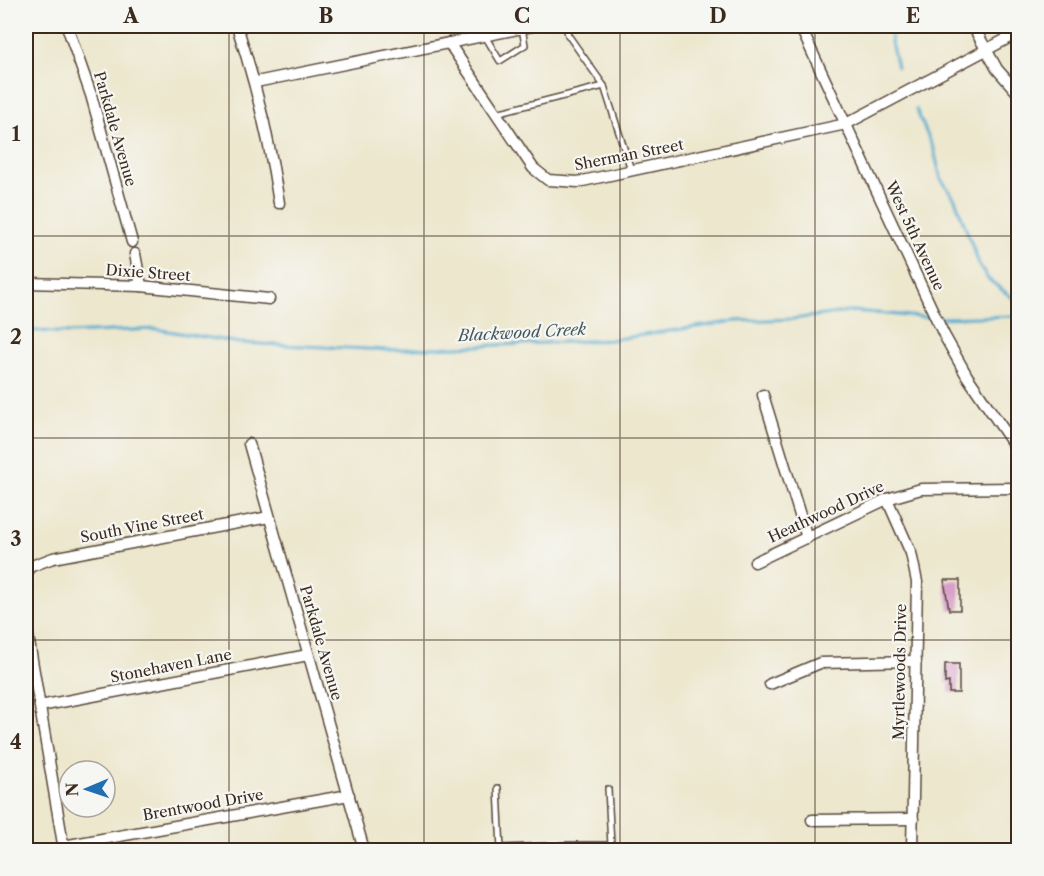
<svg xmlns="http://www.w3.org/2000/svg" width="1044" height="876" font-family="'Libre Caslon Text',serif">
	<rect width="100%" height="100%" fill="#f6f6f2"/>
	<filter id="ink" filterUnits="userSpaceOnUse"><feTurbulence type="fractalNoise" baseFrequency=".0167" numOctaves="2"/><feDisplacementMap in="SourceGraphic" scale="12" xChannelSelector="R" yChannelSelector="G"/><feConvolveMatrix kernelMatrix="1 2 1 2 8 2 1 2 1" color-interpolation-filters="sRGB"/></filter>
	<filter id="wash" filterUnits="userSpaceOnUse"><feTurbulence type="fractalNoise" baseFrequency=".008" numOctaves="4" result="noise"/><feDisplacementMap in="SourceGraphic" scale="24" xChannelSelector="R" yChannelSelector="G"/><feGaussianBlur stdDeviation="1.35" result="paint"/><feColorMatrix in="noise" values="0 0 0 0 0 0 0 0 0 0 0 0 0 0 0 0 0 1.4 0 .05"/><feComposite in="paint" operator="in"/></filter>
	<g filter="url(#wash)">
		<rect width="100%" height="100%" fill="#ede7ce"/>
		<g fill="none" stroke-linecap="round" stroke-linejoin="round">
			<g stroke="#51aacf" stroke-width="3">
				<path d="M890,26L891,42L897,67"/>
				<path d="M916,109L934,150L941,179L955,199L979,264L988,279L1018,302"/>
				<path d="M938,318L1018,316"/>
				<path d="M26,330L68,333L156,329L240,343L389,350L610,340L736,321L793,319L854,311L932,318"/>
			</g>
		</g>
		<g id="blocks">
			<g fill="#d28bc0">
				<path d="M944,580H960V610H949Z"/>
				<path d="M945,664H959V693H949V682L945,683Z"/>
			</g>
		</g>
	</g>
	<g filter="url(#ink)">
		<use href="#blocks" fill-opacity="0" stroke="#564638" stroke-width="1.5"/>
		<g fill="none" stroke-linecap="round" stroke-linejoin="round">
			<defs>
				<g id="lane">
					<path d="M566,26L568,35L604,86L631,170"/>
					<path d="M485,36L500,61L525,45L522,28"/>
					<path d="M496,113L604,86"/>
					<path d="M498,788L501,850"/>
					<path d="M608,789L611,845"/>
					<path d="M562,845H611V850"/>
					<path d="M501,848L549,846"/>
				</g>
				<g id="street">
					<path d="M67,26L91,95L132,242"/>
					<path d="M237,26C256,84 270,142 279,203"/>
					<path d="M800,26L944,335L967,376L1018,451"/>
					<path d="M973,26L997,69L1018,93"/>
					<path d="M449,43L533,168L548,180L578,182L846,124L1018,33"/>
					<path d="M256,82L533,26"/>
					<path d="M135,254L141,286"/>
					<path d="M26,283L141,286L269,299"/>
					<path d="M763,395L807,538"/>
					<path d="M249,444L364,850"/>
					<path d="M887,499L911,553L917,582L912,850"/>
					<path d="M755,562L887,499L921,489L1018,488"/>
					<path d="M26,575L29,567L53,558L269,517"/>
					<path d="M26,624L64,850"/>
					<path d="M770,684L820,663L916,661"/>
					<path d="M40,706L308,655"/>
					<path d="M812,820L913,819"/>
					<path d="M63,846L349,795"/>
				</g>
			</defs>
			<use href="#lane" stroke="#564638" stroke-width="8"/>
			<use href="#street" stroke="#564638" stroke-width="13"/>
			<use href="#lane" stroke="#fff" stroke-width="5"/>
			<use href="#street" stroke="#fff" stroke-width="10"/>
		</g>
	</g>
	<path fill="none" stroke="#3b2a1e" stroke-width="1.5" stroke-opacity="0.55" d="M229,26V850M424,26V850M620,26V850M815,26V850M26,236H1018M26,438H1018M26,640H1018"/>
	<g text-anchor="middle" stroke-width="4.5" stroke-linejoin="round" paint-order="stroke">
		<g font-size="15" fill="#3b2a1e" stroke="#f6f6f2">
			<text transform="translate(115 129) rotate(74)" y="5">Parkdale Avenue</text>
			<text transform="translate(629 155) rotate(-11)" y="5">Sherman Street</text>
			<text transform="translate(915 236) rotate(65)" y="5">West 5th Avenue</text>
			<text transform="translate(148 273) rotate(4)" y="5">Dixie Street</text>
			<text transform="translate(826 512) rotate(-25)" y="5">Heathwood Drive</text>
			<text transform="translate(142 526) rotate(-11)" y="5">South Vine Street</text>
			<text transform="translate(321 643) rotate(74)" y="5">Parkdale Avenue</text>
			<text transform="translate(171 666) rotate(-11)" y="5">Stonehaven Lane</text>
			<text transform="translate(900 672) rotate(-89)" y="5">Myrtlewoods Drive</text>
			<text transform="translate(203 805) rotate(-10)" y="5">Brentwood Drive</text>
		</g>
		<g font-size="16" font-style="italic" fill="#43575c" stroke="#f6f6f2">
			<text transform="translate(522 332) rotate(-3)" y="6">Blackwood Creek</text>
		</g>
	</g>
	<rect width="1044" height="876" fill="none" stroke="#f6f6f2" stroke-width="66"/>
	<g transform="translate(87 789) rotate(268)"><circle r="28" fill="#f6f6f2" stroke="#aba49d" stroke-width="1.5"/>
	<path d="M0-4.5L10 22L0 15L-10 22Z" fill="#1f6fb2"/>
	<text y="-9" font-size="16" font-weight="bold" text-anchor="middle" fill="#3b2a1e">N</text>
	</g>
	<rect x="33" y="33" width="978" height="810" fill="none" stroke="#3b2a1e" stroke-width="2"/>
	<g font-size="20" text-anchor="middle" font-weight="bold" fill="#3b2a1e">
		<text x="131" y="23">A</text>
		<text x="326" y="23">B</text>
		<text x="522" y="23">C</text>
		<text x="718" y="23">D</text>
		<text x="913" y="23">E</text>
		<text x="16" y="141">1</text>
		<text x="16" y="344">2</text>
		<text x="16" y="546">3</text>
		<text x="16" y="749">4</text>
	</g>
</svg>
